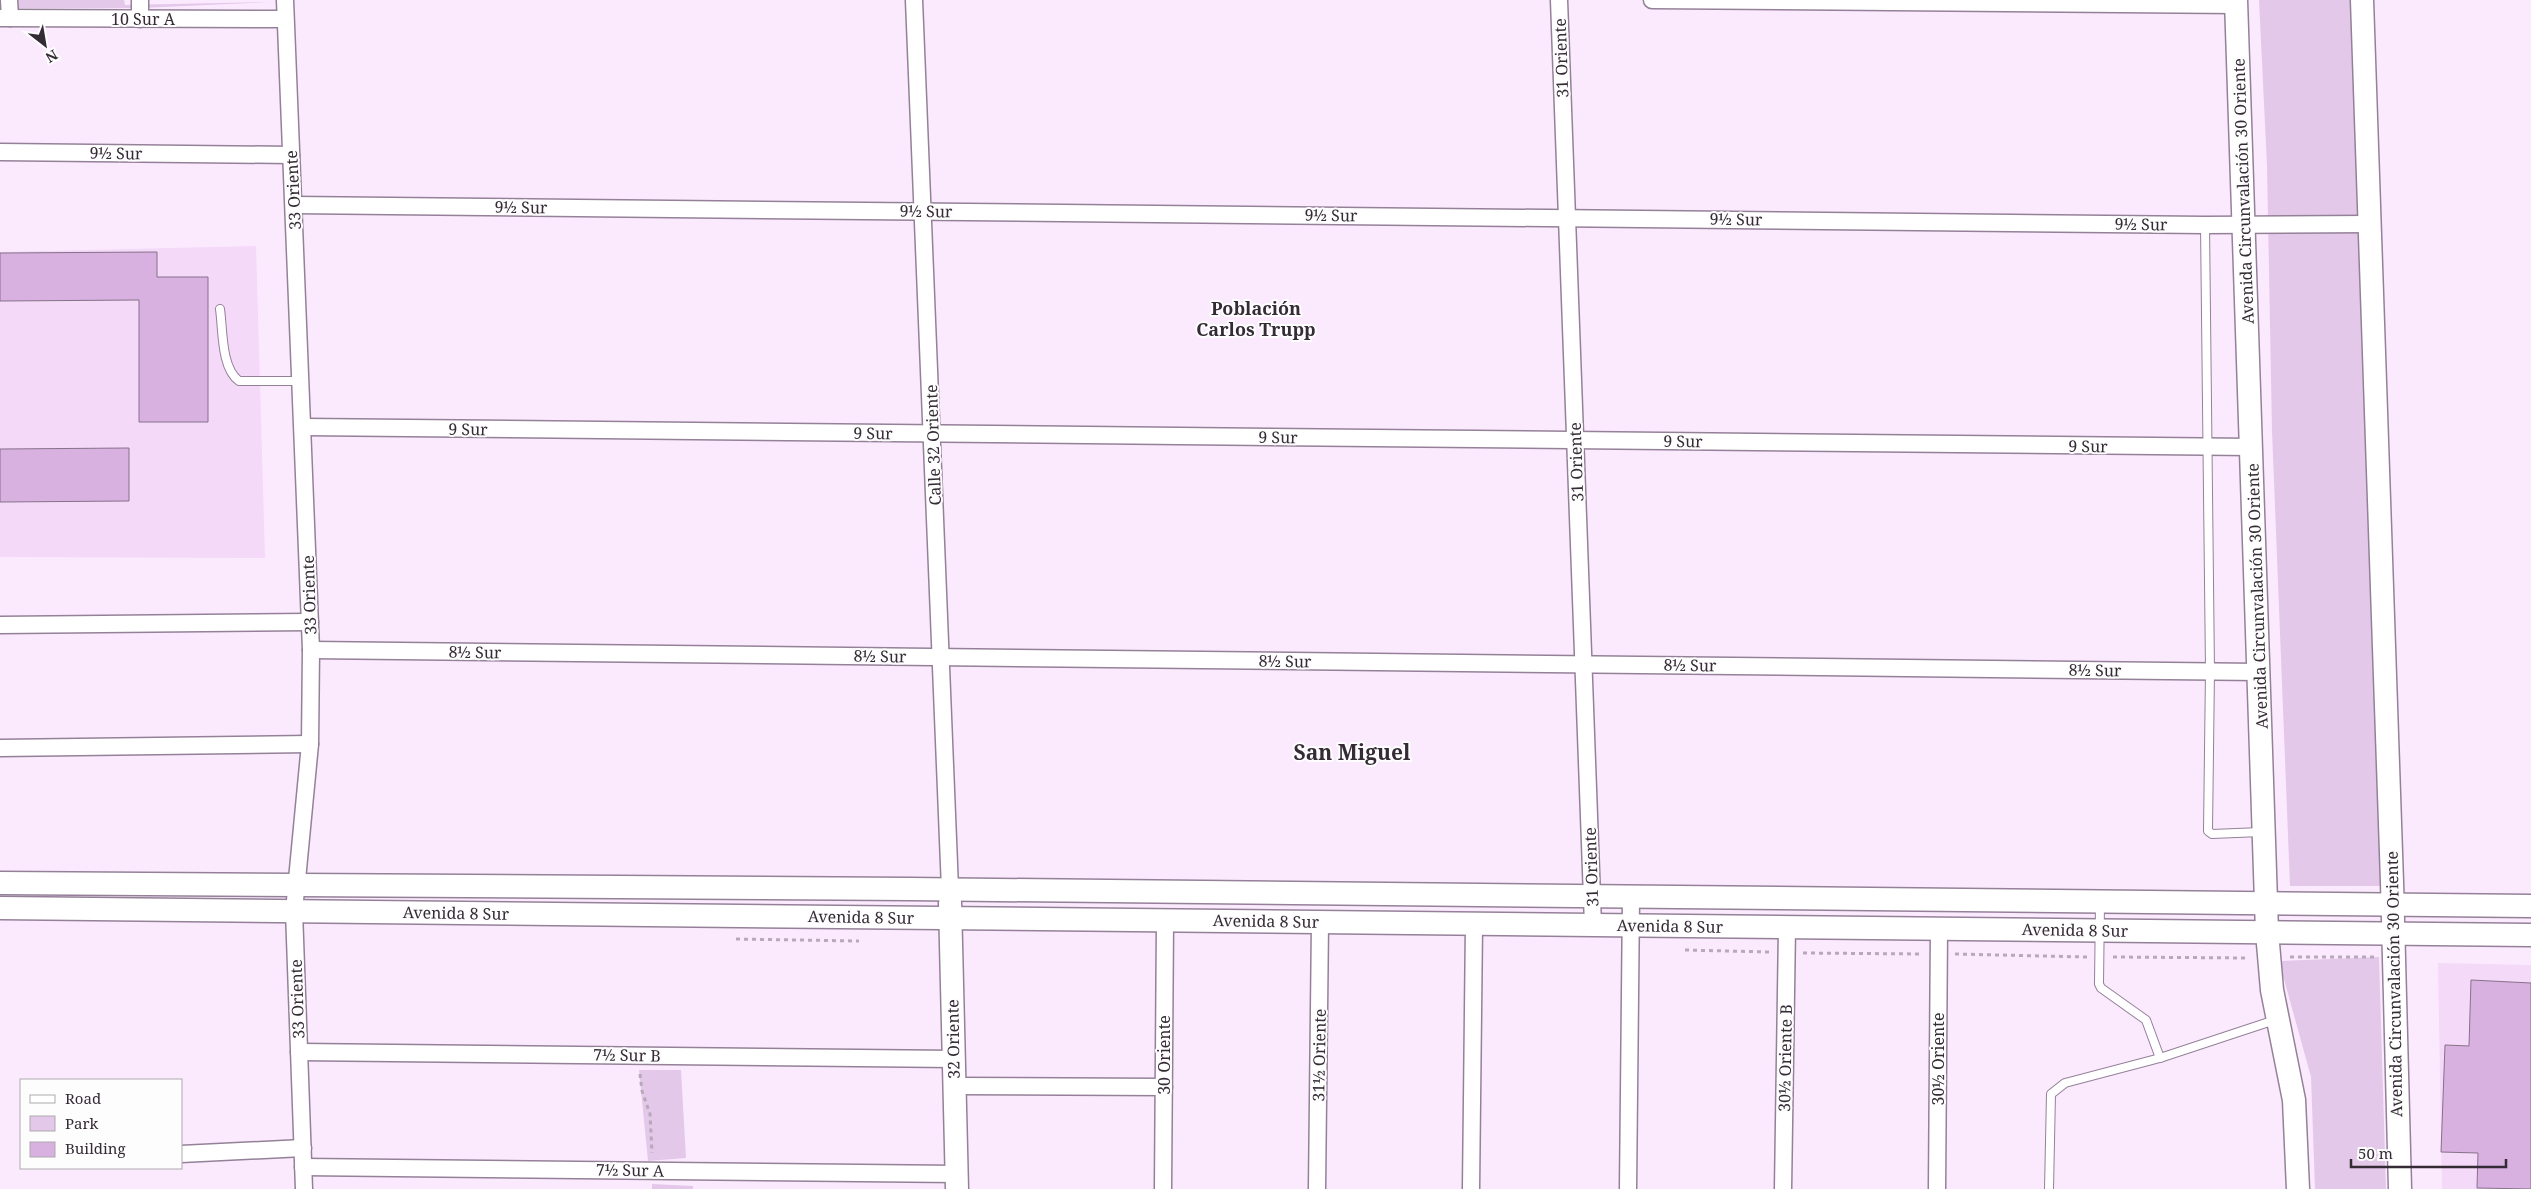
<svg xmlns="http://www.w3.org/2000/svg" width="2531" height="1189" font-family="'Noto Serif',serif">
	<rect width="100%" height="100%" fill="#fbeafe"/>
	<g fill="#f4d9f9">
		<path d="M256,246L265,558L0,557V252Z"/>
		<path d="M2438,963L2531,965V1189H2442Z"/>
	</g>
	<g fill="#e4c8ea">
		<path d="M0,0H124L125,5L270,2L141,8H0Z"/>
		<path d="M2259,0H2352L2381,886H2290L2272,431L2267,166Z"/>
		<path d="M2379,957L2386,1189H2315L2311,1077L2279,961Z"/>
		<path d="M639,1070H681L686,1158L648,1161Z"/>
		<path d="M652,1184L693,1186V1189H652Z"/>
	</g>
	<g fill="#d8b1e1" stroke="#857289">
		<path d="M157,252V277H208V422H139V300L0,301V253Z"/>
		<path d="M129,448V501L0,502V449Z"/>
		<path d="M2471,980L2531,983V1189L2477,1188L2478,1153L2441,1152L2445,1045L2469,1046Z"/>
	</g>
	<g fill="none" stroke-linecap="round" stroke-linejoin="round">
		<defs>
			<g id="lane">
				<path d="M2205,225L2210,671L2208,831L2212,834L2261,832"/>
				<path d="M220,309C223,330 221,368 239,381H302"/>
				<path d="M2160,1058L2275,1020"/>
				<path d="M2049,1189L2051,1094L2065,1083L2160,1058L2146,1020L2101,988L2099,984L2100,903"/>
			</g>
			<g id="street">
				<path d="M9,0L10,18"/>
				<path d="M285,0L311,650L310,744L294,911L304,1189"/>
				<path d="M914,0L950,889"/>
				<path d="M1559,0L1593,925"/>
				<path d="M1652,0L2237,5"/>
				<path d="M0,18L285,19"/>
				<path d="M140,19V0"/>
				<path d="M0,152L291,155"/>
				<path d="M294,205L2205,225L2369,224"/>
				<path d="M304,427L2252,447"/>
				<path d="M0,625L310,622"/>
				<path d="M311,650L2259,672"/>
				<path d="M0,748L310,744"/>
				<path d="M299,1052L954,1059"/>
				<path d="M955,1086L1164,1087"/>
				<path d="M181,1154L303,1148"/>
				<path d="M303,1167L957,1174"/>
				<path d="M1163,1189L1165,920"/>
				<path d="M1317,1189L1320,922"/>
				<path d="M1471,1189L1474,924"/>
				<path d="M1628,1189L1631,898"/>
				<path d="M1783,1189L1787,927"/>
				<path d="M1937,1189L1939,928"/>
			</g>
			<g id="secondary">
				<path d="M2236,0L2267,932L2272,990L2294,1100L2298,1189"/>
				<path d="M2362,0L2392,882L2400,1189"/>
				<path d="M0,883L910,889L2531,906"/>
				<path d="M950,903L957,1189"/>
				<path d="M0,908L2531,935"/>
			</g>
		</defs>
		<use href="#lane" stroke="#948198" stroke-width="10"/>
		<use href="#street" stroke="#948198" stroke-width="19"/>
		<use href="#secondary" stroke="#948198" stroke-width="25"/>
		<g stroke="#b7a9b9" stroke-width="3" stroke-dasharray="4 4" stroke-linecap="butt">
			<path d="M736,939L859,941"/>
			<path d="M1685,950L1769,952"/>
			<path d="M1803,953L1922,954"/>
			<path d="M1955,954L2087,957"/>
			<path d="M2113,957L2249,958"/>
			<path d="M2290,957H2374"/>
			<path d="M640,1074L642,1091L650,1114L652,1153"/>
		</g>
		<use href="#lane" stroke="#fff" stroke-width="8"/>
		<use href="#street" stroke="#fff" stroke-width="16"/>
		<use href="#secondary" stroke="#fff" stroke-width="22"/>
	</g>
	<g text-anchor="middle" stroke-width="4" stroke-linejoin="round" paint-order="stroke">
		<g font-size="16" fill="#342b35" stroke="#fdfdfd">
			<text x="143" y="25">10 Sur A</text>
			<text transform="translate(1561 58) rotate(-92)" y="6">31 Oriente</text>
			<text transform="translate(116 153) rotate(1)" y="6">9½ Sur</text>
			<text transform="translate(293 190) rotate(-93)" y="6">33 Oriente</text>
			<text transform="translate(2243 191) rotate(-92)" y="6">Avenida Circunvalación 30 Oriente</text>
			<text transform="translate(521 207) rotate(1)" y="6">9½ Sur</text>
			<text transform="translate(926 211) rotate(1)" y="6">9½ Sur</text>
			<text transform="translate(1331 215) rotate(1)" y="6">9½ Sur</text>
			<text transform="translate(1736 219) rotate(1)" y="6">9½ Sur</text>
			<text transform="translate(2141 224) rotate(1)" y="6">9½ Sur</text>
			<text transform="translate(468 429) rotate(1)" y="6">9 Sur</text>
			<text transform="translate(873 433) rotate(1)" y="6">9 Sur</text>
			<text transform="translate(1278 437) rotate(1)" y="6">9 Sur</text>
			<text transform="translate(1683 441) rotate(1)" y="6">9 Sur</text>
			<text transform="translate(933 445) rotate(-92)" y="6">Calle 32 Oriente</text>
			<text transform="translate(2088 446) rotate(1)" y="6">9 Sur</text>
			<text transform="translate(1576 462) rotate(-92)" y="6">31 Oriente</text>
			<text transform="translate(309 595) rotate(-92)" y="6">33 Oriente</text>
			<text transform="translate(2257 596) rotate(-92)" y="6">Avenida Circunvalación 30 Oriente</text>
			<text transform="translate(475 652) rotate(1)" y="6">8½ Sur</text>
			<text transform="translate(880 656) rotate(1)" y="6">8½ Sur</text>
			<text transform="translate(1285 661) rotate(1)" y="6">8½ Sur</text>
			<text transform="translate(1690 665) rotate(1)" y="6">8½ Sur</text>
			<text transform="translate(2095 670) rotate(1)" y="6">8½ Sur</text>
			<text transform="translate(1591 867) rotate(-92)" y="6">31 Oriente</text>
			<text transform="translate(456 913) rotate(1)" y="6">Avenida 8 Sur</text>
			<text transform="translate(861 917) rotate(1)" y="6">Avenida 8 Sur</text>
			<text transform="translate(1266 921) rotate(1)" y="6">Avenida 8 Sur</text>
			<text transform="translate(1670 926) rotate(1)" y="6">Avenida 8 Sur</text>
			<text transform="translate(2075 930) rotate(1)" y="6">Avenida 8 Sur</text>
			<text transform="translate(2394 984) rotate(-91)" y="6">Avenida Circunvalación 30 Oriente</text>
			<text transform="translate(297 999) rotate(-92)" y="6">33 Oriente</text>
			<text transform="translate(953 1039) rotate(-91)" y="6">32 Oriente</text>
			<text transform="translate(627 1055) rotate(1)" y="6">7½ Sur B</text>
			<text transform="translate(1164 1055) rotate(-90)" y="6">30 Oriente</text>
			<text transform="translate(1319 1055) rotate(-89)" y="6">31½ Oriente</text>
			<text transform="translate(1785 1058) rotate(-89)" y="6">30½ Oriente B</text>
			<text transform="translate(1938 1059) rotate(-90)" y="6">30½ Oriente</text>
			<text transform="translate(630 1170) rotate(1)" y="6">7½ Sur A</text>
		</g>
		<g font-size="18" font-weight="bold" fill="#342b35" stroke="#fdfdfd">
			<text x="1256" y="315">Población<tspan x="1256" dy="21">Carlos Trupp</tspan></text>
		</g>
		<g font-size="21" font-weight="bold" fill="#342b35" stroke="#fdfdfd">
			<text x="1352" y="760">San Miguel</text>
		</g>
	</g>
	<rect x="20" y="1079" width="162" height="90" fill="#fdfdfd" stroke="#ada9ad"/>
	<rect x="30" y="1095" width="25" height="8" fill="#ffffff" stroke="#ada9ad"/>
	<text x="65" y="1104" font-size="15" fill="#342b35">Road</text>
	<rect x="30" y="1116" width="25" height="15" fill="#e4c8ea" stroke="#ada9ad"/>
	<text x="65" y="1129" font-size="15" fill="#342b35">Park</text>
	<rect x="30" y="1142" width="25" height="15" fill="#d8b1e1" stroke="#ada9ad"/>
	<text x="65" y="1154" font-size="15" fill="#342b35">Building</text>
	<g transform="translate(45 45) rotate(149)" stroke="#fdfdfd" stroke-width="4" paint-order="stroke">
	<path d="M0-4L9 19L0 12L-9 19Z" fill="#342b35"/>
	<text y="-8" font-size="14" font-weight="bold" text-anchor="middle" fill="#342b35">N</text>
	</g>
	<path d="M2351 1159v8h155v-8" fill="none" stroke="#342b35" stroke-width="2.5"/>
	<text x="2358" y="1159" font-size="15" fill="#342b35" stroke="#fdfdfd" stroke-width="4" paint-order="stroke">50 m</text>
</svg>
